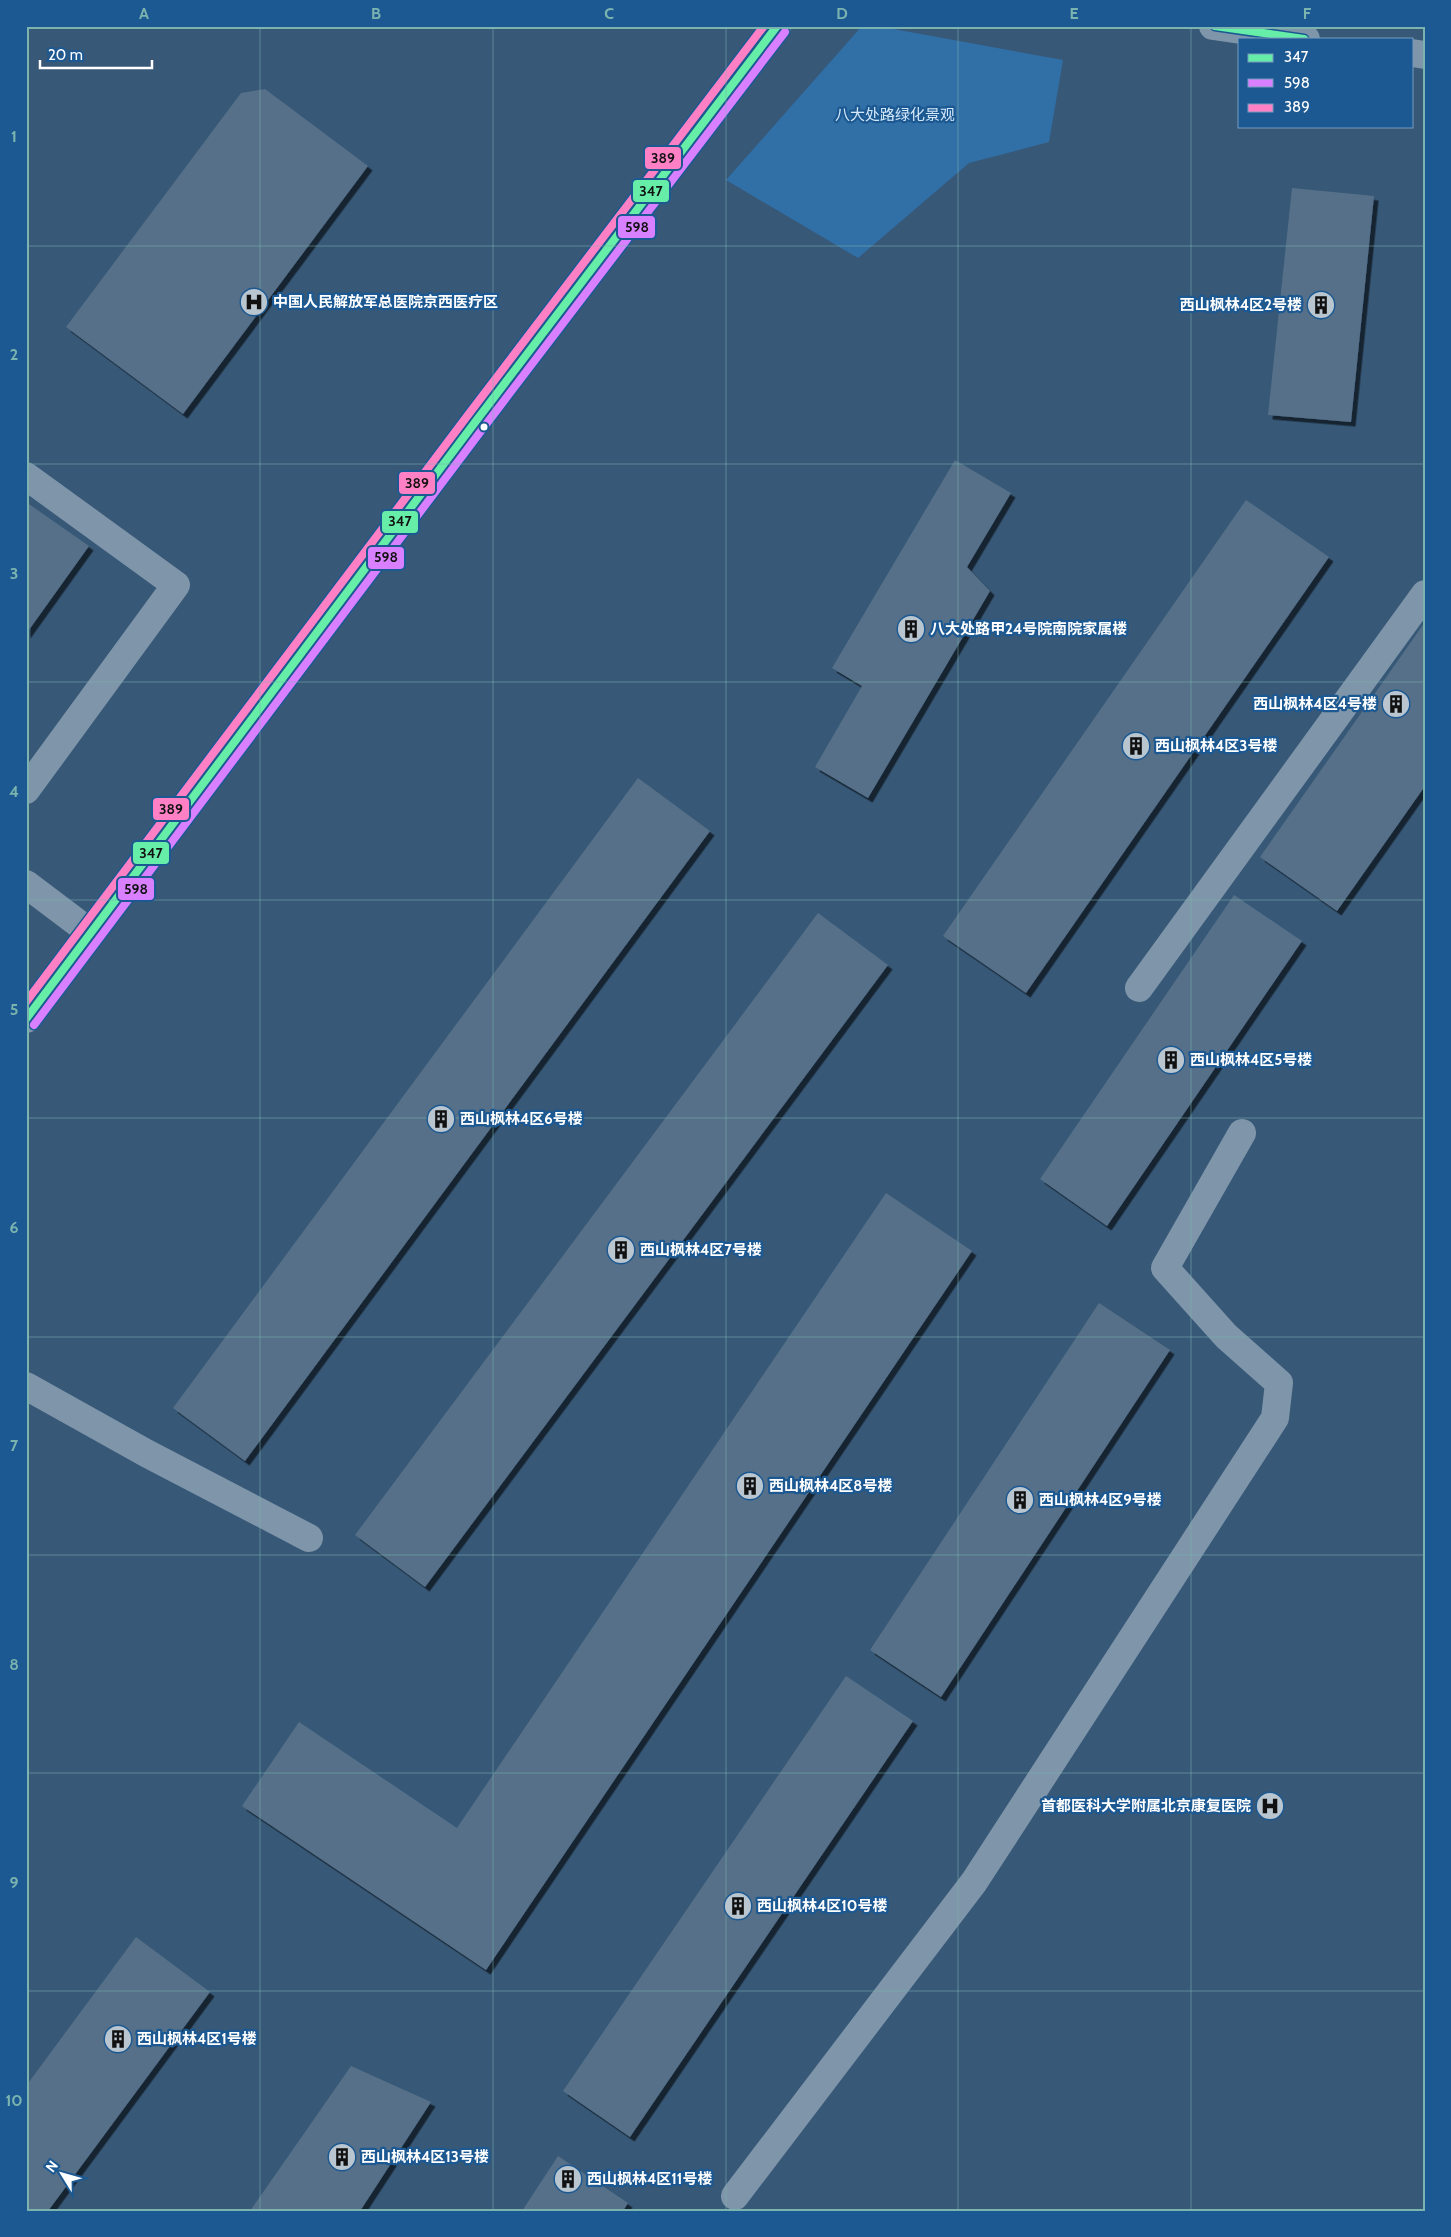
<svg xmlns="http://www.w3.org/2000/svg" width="1451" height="2237" font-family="Cabin,'Noto Sans SC',sans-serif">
	<defs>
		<filter id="shadow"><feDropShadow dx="4.5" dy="4.5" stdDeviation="0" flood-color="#0009"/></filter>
	</defs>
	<rect width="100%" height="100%" fill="#375877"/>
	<path fill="#316fa7" d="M862,26H877L1063,60L1049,142L969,163L858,258L726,180Z"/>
	<g fill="#557088" filter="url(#shadow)">
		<path d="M265,89L368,166L183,414L66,327L241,93Z"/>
		<path d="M1292,188L1374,196L1351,422L1268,415Z"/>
		<path d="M955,460L1011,493L967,567L990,591L868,798L815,767L862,686L832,668Z"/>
		<path d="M1246,500L1329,557L1026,993L943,936Z"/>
		<path d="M26,502L89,546L26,634Z"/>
		<path d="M1425,622V786L1337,911L1260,857Z"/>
		<path d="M638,778L710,831L245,1461L173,1408Z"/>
		<path d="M1234,895L1302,941L1107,1226L1040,1179Z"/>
		<path d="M818,913L888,965L425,1587L355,1535Z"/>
		<path d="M886,1193L972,1251L486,1970L242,1806L299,1722L457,1828Z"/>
		<path d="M1099,1303L1170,1350L941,1697L870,1650Z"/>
		<path d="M846,1676L913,1721L630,2137L563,2091Z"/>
		<path d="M136,1937L210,1992L48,2211H26V2086Z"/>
		<path d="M351,2066L431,2102L360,2211H250Z"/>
		<path d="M558,2156L628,2203L623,2211H522Z"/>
	</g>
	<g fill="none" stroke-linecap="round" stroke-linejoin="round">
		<g stroke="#7f95aa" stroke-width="28">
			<path d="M1213,26L1306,39"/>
			<path d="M1412,53L1425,55"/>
			<path d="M26,476L176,585L26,790"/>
			<path d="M26,884L91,933"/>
			<path d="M1139,988L1425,594"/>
			<path d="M26,1019L476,421L777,26"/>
			<path d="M26,1386L146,1453L309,1538"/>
			<path d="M735,2196L974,1882L1275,1418L1279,1383L1226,1336L1165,1268L1242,1133"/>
		</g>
		<defs>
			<g id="bus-1">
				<path d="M1215,26L1304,39"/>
				<path d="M26,1019L476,421L777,26"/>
			</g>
			<path id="bus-2" d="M34,1025L484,427L785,32"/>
			<path id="bus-3" d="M26,1002L468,415L764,26"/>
		</defs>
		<use href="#bus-1" stroke="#1c5992" stroke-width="11"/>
		<use href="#bus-2" stroke="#1c5992" stroke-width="11"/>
		<use href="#bus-3" stroke="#1c5992" stroke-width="11"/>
		<use href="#bus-1" stroke="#66eda8" stroke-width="8"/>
		<use href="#bus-2" stroke="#d880ff" stroke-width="8"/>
		<use href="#bus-3" stroke="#ff80c5" stroke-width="8"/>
	</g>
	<path fill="none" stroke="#7bb4af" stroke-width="1" stroke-opacity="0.55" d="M260,26V2211M493,26V2211M726,26V2211M958,26V2211M1191,26V2211M26,246H1425M26,464H1425M26,682H1425M26,900H1425M26,1118H1425M26,1337H1425M26,1555H1425M26,1773H1425M26,1991H1425"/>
	<defs>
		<symbol id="hospital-disc" viewBox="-11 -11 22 22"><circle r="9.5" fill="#b9c5cf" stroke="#1c5992"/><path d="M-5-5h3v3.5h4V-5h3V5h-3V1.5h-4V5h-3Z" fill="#111"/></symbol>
		<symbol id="building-disc" viewBox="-11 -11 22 22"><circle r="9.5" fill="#b9c5cf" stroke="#1c5992"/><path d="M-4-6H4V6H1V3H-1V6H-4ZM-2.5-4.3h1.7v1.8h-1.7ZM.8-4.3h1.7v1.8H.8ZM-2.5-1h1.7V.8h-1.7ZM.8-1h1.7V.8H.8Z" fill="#111"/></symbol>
	</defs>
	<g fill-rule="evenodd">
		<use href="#hospital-disc" x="238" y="286" width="32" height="32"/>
		<use href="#building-disc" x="1305" y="289" width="32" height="32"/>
		<use href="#building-disc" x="895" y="613" width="32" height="32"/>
		<use href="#building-disc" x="1380" y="688" width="32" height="32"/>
		<use href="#building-disc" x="1120" y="730" width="32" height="32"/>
		<use href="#building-disc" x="1155" y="1044" width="32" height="32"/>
		<use href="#building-disc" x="425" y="1103" width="32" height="32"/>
		<use href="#building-disc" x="605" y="1234" width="32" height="32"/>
		<use href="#building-disc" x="734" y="1470" width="32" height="32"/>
		<use href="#building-disc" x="1004" y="1484" width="32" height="32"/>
		<use href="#hospital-disc" x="1254" y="1790" width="32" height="32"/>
		<use href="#building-disc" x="722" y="1890" width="32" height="32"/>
		<use href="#building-disc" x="102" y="2023" width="32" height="32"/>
		<use href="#building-disc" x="326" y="2141" width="32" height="32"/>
		<use href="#building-disc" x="552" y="2163" width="32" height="32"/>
	</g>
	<circle fill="#fff" stroke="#1c5992" stroke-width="2" cx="484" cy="427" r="4.5"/>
	<g text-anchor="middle" stroke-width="4.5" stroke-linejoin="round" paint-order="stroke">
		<g font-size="15" fill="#d3e8fa" stroke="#1c5992">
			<text x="895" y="120">八大处路绿化景观</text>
		</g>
		<g font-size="15" font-weight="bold" fill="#fff" stroke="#1c5992" text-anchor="start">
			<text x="273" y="307">中国人民解放军总医院京西医疗区</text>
			<text x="1302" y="310" text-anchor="end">西山枫林4区2号楼</text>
			<text x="930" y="634">八大处路甲24号院南院家属楼</text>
			<text x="1377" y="709" text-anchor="end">西山枫林4区4号楼</text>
			<text x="1155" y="751">西山枫林4区3号楼</text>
			<text x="1190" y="1065">西山枫林4区5号楼</text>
			<text x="460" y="1124">西山枫林4区6号楼</text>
			<text x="640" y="1255">西山枫林4区7号楼</text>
			<text x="769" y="1491">西山枫林4区8号楼</text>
			<text x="1039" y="1505">西山枫林4区9号楼</text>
			<text x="1251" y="1811" text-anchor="end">首都医科大学附属北京康复医院</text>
			<text x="757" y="1911">西山枫林4区10号楼</text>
			<text x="137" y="2044">西山枫林4区1号楼</text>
			<text x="361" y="2162">西山枫林4区13号楼</text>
			<text x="587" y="2184">西山枫林4区11号楼</text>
		</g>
	</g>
	<g stroke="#1c5992" stroke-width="2">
		<rect x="644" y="146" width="38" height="24" rx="5" fill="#ff80c5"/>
		<rect x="632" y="179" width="38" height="24" rx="5" fill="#66eda8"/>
		<rect x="617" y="215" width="39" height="24" rx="5" fill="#d880ff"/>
		<rect x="398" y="471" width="38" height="24" rx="5" fill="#ff80c5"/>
		<rect x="381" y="510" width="38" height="24" rx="5" fill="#66eda8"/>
		<rect x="367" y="546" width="38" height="24" rx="5" fill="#d880ff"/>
		<rect x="152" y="797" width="38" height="24" rx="5" fill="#ff80c5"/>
		<rect x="132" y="841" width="38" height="24" rx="5" fill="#66eda8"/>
		<rect x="117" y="877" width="38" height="24" rx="5" fill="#d880ff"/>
	</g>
	<g font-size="14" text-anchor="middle" font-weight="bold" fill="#111">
		<text x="663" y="163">389</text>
		<text x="651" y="196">347</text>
		<text x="637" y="232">598</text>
		<text x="417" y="488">389</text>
		<text x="400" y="526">347</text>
		<text x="386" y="562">598</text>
		<text x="171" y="814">389</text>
		<text x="151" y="858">347</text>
		<text x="136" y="894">598</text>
	</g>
	<rect width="1451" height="2237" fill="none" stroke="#1c5992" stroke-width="55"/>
	<rect x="1238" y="38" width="175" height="90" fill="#1c5992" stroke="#779bbe"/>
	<rect x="1248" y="54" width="25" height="8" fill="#66eda8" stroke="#779bbe"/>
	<text x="1284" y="62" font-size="15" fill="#ffffff">347</text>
	<rect x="1248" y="79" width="25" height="8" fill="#d880ff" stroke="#779bbe"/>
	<text x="1284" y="88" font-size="15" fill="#ffffff">598</text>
	<rect x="1248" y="104" width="25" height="8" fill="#ff80c5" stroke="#779bbe"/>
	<text x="1284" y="112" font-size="15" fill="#ffffff">389</text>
	<g transform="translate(62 2174) rotate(307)" stroke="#1c5992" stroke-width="4" paint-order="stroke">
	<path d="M0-4L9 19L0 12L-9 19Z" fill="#ffffff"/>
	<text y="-8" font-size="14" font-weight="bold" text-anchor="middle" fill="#ffffff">N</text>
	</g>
	<path d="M40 60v8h112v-8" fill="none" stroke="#ffffff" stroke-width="2.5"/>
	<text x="48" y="60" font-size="15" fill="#ffffff" stroke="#1c5992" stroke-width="4" paint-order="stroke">20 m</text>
	<rect x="28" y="28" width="1396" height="2182" fill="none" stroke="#7bb4af" stroke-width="2"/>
	<g font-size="16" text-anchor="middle" font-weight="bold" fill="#7bb4af">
		<text x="144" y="19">A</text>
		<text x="376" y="19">B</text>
		<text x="609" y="19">C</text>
		<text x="842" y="19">D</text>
		<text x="1074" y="19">E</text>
		<text x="1307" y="19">F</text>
		<text x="14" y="142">1</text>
		<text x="14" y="360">2</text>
		<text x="14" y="579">3</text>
		<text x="14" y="797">4</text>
		<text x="14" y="1015">5</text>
		<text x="14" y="1233">6</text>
		<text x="14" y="1451">7</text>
		<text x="14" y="1670">8</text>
		<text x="14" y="1888">9</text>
		<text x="14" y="2106">10</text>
	</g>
</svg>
